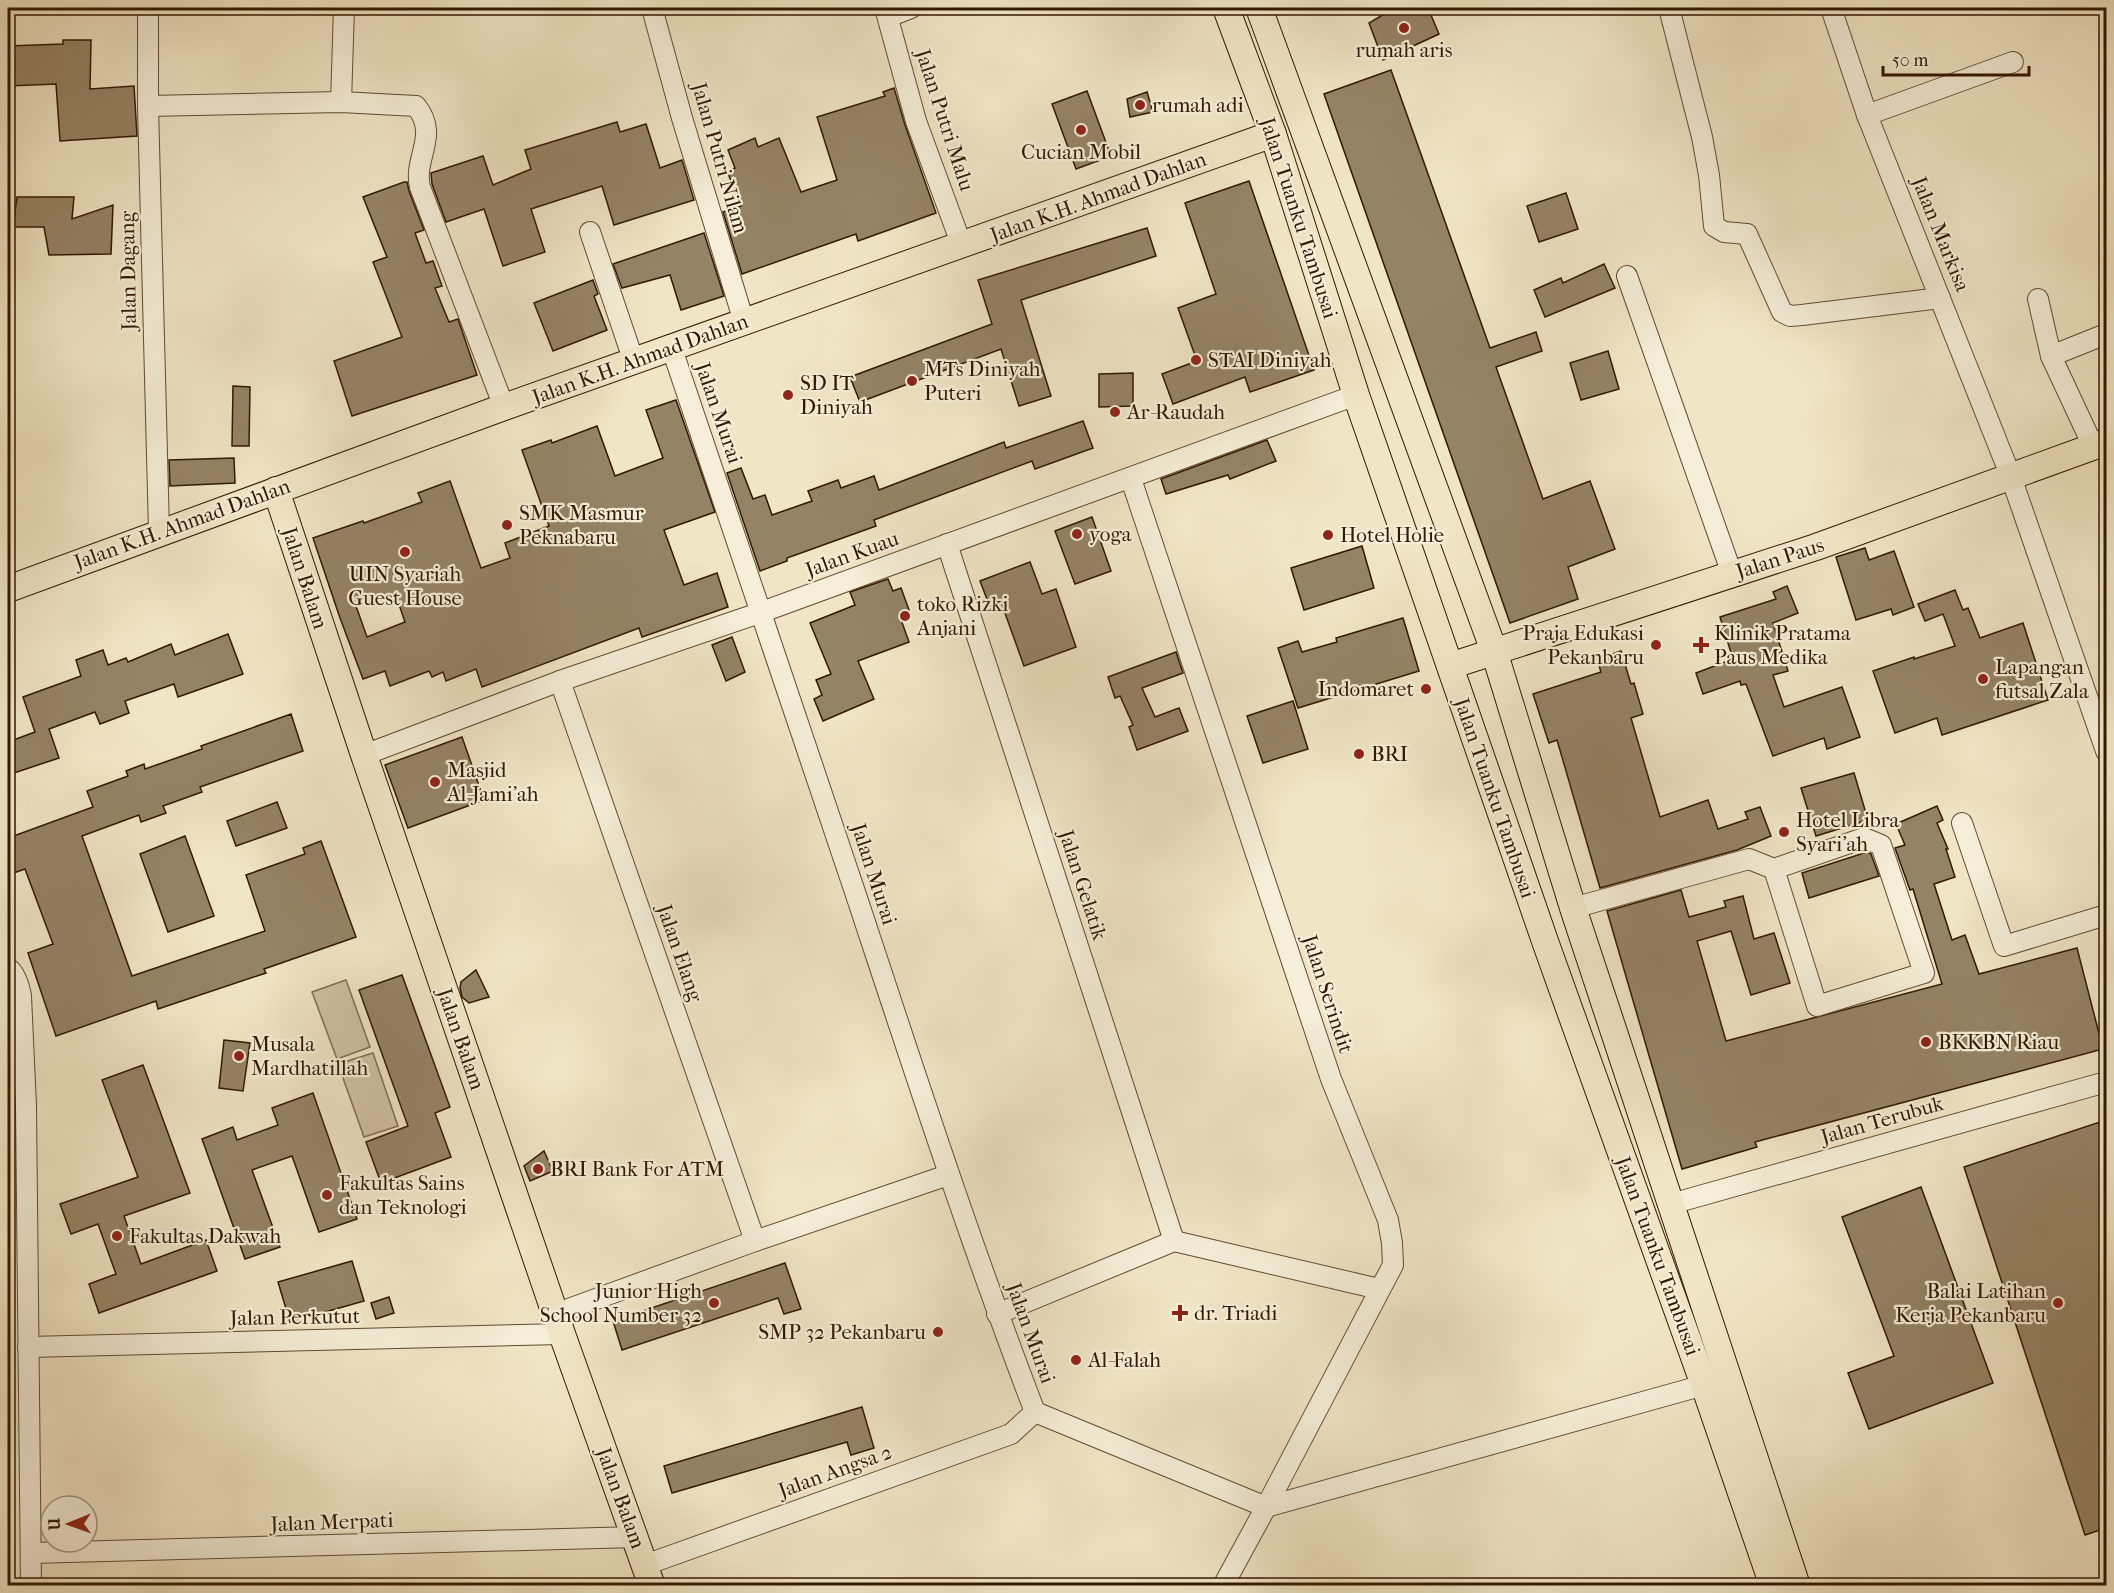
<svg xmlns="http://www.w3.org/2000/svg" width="2114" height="1593" font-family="'IM FELL French Canon',serif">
	<rect width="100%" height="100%" fill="#f0e5c5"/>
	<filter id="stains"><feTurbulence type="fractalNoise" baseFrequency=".00333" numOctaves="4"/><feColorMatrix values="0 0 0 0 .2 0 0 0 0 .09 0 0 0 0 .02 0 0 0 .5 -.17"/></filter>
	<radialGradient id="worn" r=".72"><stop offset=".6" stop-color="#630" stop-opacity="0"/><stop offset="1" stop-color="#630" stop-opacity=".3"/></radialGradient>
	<g fill="#d0c2a4" stroke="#826d52" stroke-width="1.5">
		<path d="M346,980L370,1047L337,1059L312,992Z"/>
		<path d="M373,1053L398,1126L364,1137L338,1064Z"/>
	</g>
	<g fill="#958366" stroke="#331800" stroke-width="1.5" fill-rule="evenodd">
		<path d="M1394,8H1428L1439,34L1383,60L1369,23Z"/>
		<path d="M63,40H91L90,89L134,86L137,136L60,141L56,84L8,86V46L63,44Z"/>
		<path d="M1391,70L1490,348L1536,332L1542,351L1496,367L1543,499L1590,481L1615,549L1568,567L1578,599L1510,623L1324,94Z"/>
		<path d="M894,88L905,125L936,213L858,241L856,234L742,274L723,212L741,206L727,171L735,168L728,150L755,138L758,147L779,138L801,192L837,180L817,117L885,96L883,92Z"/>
		<path d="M1087,91L1111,156L1076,169L1052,104Z"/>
		<path d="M1147,92L1153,112L1130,117L1127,99Z"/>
		<path d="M617,122L620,132L646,124L660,168L682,160L694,200L614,225L602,186L531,209L545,252L503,266L484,209L446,222L432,184L431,173L483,156L493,185L531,169L525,150Z"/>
		<path d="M1249,181L1314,370L1250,392L1245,377L1173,404L1162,374L1197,361L1178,308L1216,294L1185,203Z"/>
		<path d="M404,182H407L409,191L424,230L415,233L426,263L433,261L442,286L435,288L449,322L458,319L477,375L352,416L334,361L402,337L373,262L387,257L363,197Z"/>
		<path d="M1566,193L1578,229L1539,242L1527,206Z"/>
		<path d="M17,197H74L72,219L113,205L111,254L49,255L44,227H13Z"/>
		<path d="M1147,228L1156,256L1021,300L1051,396L1019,406L1001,349L860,402L850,377L992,324L978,280Z"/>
		<path d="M704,233L724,296L681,310L670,275L622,288L613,264Z"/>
		<path d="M1604,264L1615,288L1545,317L1534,290L1561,278L1563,283Z"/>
		<path d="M593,280L598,294L594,296L607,330L553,351L534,303Z"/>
		<path d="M1608,351L1619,389L1581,400L1570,363Z"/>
		<path d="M1133,373V406L1099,407V374Z"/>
		<path d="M233,386L250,387L249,446H232Z"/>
		<path d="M676,400L715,512L664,530L684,585L717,573L728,607L642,637L639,628L482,687L476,669L446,681L443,672L432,677L429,671L390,686L385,671L363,679L340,618L313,538L363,521L364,523L422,502L418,493L450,481L481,568L510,558L505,543L549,526L522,450L551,440L552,443L597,426L615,476L663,458L646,410ZM395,593L405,622L367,637L356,606Z"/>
		<path d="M1083,421L1093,448L1035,469L1032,461L874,520L876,526L787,558V561L760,571L727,473L741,468L753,499L765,495L772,515L812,501L808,491L838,480L841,488L874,476L879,490L1004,442L1006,448Z"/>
		<path d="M1267,440L1276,461L1230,479L1228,475L1166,494L1161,479Z"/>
		<path d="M234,458L235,483L170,486L169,460Z"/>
		<path d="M1092,517L1111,571L1075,584L1055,531Z"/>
		<path d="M1362,546L1374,588L1304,610L1291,568Z"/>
		<path d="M1865,548L1869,560L1894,551L1914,607L1893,615L1891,609L1856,620L1836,557Z"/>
		<path d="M1030,562L1042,594L1056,589L1076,647L1024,666L1001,602L990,607L980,581Z"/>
		<path d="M888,579L893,591L901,588L909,610L899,614L909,642L858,661L874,699L823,721L814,699L822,695L816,680L831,674L810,623L855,605L850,592Z"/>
		<path d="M1787,586L1798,613L1773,623L1788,671L1773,675L1784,707L1842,687L1860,737L1827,749L1824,738L1773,756L1746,684L1741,685L1740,681L1703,694L1696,673L1733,659L1720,617L1776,599L1773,592Z"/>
		<path d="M1955,590L1963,610L1968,608L1980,638L2023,623L2048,700L1942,735L1937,718L1895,733L1873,671L1914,657V659L1955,646L1943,614L1925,621L1918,604Z"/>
		<path d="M1403,618L1419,671L1298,708L1278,648L1298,641L1302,652L1337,642L1336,638Z"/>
		<path d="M228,634L243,674L178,697L174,684L125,701L129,713L116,718L100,724L95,712L49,729L59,758L8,775V742L35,732L23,697L81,676L76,660L103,650L108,665L126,658L128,662L171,644L175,655Z"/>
		<path d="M732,637L745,672L726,681L712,645Z"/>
		<path d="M1621,651L1631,684L1634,683L1643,714L1631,718L1660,817L1708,800L1718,829L1748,819L1745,812L1760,807L1771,836L1737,850L1600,888L1557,740L1549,743L1533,694L1601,672L1597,659Z"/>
		<path d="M1176,652L1183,673L1142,688L1155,717L1179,708L1188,731L1137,750L1129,727L1133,725L1120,696L1115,698L1108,677Z"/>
		<path d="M1293,701L1308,749L1263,763L1247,716Z"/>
		<path d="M291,714L303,751L200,787L202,792L163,806L166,813L141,822L139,815L82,836L132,976L265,931L246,875L305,854L303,848L321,841L356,937L264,969L266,973L158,1009L156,1001L56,1036L28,953L53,944L25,869L8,875V838L93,807L87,791L128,776L126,771L144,764L145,769L202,749L201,746Z"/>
		<path d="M462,737L484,800L408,828L385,765Z"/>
		<path d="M1854,773L1868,820L1816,836L1801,788Z"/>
		<path d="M277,802L287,828L236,846L227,821Z"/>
		<path d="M1937,806L1943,820L1937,823L1948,849H1946L1955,877L1934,884L1952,940L1965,935L1979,974L2077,948L2103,1049L1755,1142L1757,1147L1682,1169L1607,911L1681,890L1689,917L1726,907L1724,901L1743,896L1754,939L1774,933L1790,983L1751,995L1731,931L1697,941L1726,1041L1942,984L1913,889L1910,890L1895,848L1905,845L1896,824Z"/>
		<path d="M185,836L214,916L168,932L140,854Z"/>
		<path d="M1867,852L1871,854L1879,876L1809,898L1802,873Z"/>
		<path d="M476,970L489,997L469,1003L462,997L460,988L461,982Z"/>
		<path d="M402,975L450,1107L435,1113L451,1157L381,1183L366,1142L408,1126L359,990Z"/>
		<path d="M224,1040L250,1043L243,1091L219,1088Z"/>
		<path d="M143,1065L190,1193L124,1216L141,1264L206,1240L217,1271L99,1313L89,1284L116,1274L98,1224L71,1234L60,1204L138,1177L102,1080Z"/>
		<path d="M313,1093L357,1219L319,1232L292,1156L252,1170L280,1247L245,1259L202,1139L233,1127L237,1140L278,1125L272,1108Z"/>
		<path d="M2106,1120V1528L2085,1535L1964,1167Z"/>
		<path d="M544,1151L553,1171L530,1181L524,1166Z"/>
		<path d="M1921,1187L1993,1383L1869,1429L1848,1373L1894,1356L1842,1217Z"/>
		<path d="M352,1261L364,1301L290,1322L278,1282Z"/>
		<path d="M785,1263L801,1309L784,1314L778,1298L622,1350L613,1321Z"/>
		<path d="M389,1297L394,1313L376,1319L371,1303Z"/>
		<path d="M862,1407L874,1448L851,1455L847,1442L672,1493L664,1466Z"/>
	</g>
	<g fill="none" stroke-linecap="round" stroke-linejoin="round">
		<defs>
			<g id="minor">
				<path d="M148,8V106L159,532"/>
				<path d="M652,8L682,118L744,322"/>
				<path d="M885,8L916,121L962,246"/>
				<path d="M1669,8L1702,137L1709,175L1714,226L1724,232L1747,234L1782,312L1790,316L1802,315L1940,298"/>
				<path d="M1831,8L1867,115L2011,477L2106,751"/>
				<path d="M888,17L911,8"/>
				<path d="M341,102L344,8"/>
				<path d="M148,106L341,102L416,106C440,136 413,157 420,187L504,407"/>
				<path d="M1867,115L2013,62"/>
				<path d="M590,232L634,362"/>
				<path d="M1627,276L1732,574"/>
				<path d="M2038,299L2051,356L2093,446"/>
				<path d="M672,349C733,529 794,709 854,889C912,1064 969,1240 1035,1412"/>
				<path d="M2051,356L2106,334"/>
				<path d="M1131,479L1331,1079L1388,1220L1392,1243L1393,1265L1266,1507L1223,1586"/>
				<path d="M947,544L1174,1241"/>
				<path d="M560,681L755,1241"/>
				<path d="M364,755L560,681L762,612L1356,395"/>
				<path d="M1962,823L2004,946L2106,915"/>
				<path d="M1573,908L1749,859L1774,869L1864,838L1881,845L1924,973L1817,1006L1774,869"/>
				<path d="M8,968C16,974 19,985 21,996L26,1106L31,1586"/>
				<path d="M1671,1204L2106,1082"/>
				<path d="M555,1314L755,1241L948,1175"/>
				<path d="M997,1314L1174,1241L1379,1289"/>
				<path d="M28,1347L562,1334"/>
				<path d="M1035,1412L1266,1507L1704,1385"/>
				<path d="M31,1553L636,1537"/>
				<path d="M645,1565L1011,1434L1035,1412"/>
			</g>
			<g id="major">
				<path d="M1226,8L1273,134L1356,395L1546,944L1704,1385L1773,1586"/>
				<path d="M1259,8L1494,651L1573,908L1797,1586"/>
				<path d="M276,490L364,755L562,1334L652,1586"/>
				<path d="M8,589L504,407L1273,134"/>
				<path d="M1450,666L1816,547L2106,442"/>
			</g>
		</defs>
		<use href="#minor" stroke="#624b31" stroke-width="22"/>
		<use href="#major" stroke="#331800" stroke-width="28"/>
		<use href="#minor" stroke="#f5eed9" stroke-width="20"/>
		<use href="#major" stroke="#f0e5c5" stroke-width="26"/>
	</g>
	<g fill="#8f2418" stroke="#f5eed9" stroke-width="2">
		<circle cx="1404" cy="28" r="6"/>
		<circle cx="1140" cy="105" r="6"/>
		<circle cx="1081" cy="130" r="6"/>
		<circle cx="1196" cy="360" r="6"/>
		<circle cx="912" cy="381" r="6"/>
		<circle cx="788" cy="395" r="6"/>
		<circle cx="1115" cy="412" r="6"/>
		<circle cx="507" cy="525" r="6"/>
		<circle cx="1077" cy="534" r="6"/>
		<circle cx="1328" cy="535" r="6"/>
		<circle cx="405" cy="552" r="6"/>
		<circle cx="905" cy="616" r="6"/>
		<circle cx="1656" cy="645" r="6"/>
		<path d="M1698 636h6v6h6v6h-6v6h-6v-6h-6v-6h6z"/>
		<circle cx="1983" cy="679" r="6"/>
		<circle cx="1426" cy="689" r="6"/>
		<circle cx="1359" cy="754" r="6"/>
		<circle cx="435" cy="782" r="6"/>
		<circle cx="1784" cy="832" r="6"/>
		<circle cx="1926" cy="1042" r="6"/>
		<circle cx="239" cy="1056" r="6"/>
		<circle cx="538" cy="1169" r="6"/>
		<circle cx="327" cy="1195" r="6"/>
		<circle cx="117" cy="1236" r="6"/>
		<circle cx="714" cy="1303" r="6"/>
		<circle cx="2058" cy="1303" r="6"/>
		<path d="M1177 1304h6v6h6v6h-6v6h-6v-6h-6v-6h6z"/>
		<circle cx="938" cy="1332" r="6"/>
		<circle cx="1076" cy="1360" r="6"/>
	</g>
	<g text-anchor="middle" stroke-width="4.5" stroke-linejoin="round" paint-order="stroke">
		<g font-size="21" fill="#331800" stroke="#f5eed9" text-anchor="start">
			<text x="1404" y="57" text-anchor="middle">rumah aris</text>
			<text x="1152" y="112">rumah adi</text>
			<text x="1081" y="159" text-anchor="middle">Cucian Mobil</text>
			<text x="1208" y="367">STAI Diniyah</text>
			<text x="924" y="376">MTs Diniyah<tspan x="924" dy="24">Puteri</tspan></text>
			<text x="800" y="390">SD IT<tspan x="800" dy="24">Diniyah</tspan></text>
			<text x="1127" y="419">Ar-Raudah</text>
			<text x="519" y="520">SMK Masmur<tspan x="519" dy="24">Peknabaru</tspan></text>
			<text x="1089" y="541">yoga</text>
			<text x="1340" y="542">Hotel Holie</text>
			<text x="405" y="581" text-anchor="middle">UIN Syariah<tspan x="405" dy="24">Guest House</tspan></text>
			<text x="917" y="611">toko Rizki<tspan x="917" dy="24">Anjani</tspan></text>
			<text x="1644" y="640" text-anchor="end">Praja Edukasi<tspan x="1644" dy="24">Pekanbaru</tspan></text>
			<text x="1714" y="640">Klinik Pratama<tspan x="1714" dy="24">Paus Medika</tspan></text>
			<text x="1995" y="674">Lapangan<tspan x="1995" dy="24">futsal Zala</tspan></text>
			<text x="1414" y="696" text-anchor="end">Indomaret</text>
			<text x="1371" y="761">BRI</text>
			<text x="447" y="777">Masjid<tspan x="447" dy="24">Al-Jami'ah</tspan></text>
			<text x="1796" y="827">Hotel Libra<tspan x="1796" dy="24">Syari'ah</tspan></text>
			<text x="1938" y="1049">BKKBN Riau</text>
			<text x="251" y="1051">Musala<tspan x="251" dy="24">Mardhatillah</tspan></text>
			<text x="550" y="1176">BRI Bank For ATM</text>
			<text x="339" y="1190">Fakultas Sains<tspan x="339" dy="24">dan Teknologi</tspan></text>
			<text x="129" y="1243">Fakultas Dakwah</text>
			<text x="702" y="1298" text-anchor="end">Junior High<tspan x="702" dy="24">School Number 32</tspan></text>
			<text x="2046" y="1298" text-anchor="end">Balai Latihan<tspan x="2046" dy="24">Kerja Pekanbaru</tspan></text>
			<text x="1194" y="1320">dr. Triadi</text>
			<text x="926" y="1339" text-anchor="end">SMP 32 Pekanbaru</text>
			<text x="1088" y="1367">Al-Falah</text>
		</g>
		<g font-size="21" fill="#331800" stroke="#f5eed9">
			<text transform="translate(945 120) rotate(72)" y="7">Jalan Putri Malu</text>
			<text transform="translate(720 158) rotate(74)" y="7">Jalan Putri Nilam</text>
			<text transform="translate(1098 197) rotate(-20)" y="7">Jalan K.H. Ahmad Dahlan</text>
			<text transform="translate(1299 218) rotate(72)" y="7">Jalan Tuanku Tambusai</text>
			<text transform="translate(1941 234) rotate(68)" y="7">Jalan Markisa</text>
			<text transform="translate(128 271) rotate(-91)" y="7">Jalan Dagang</text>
			<text transform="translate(640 359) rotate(-20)" y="7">Jalan K.H. Ahmad Dahlan</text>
			<text transform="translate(719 413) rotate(71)" y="7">Jalan Murai</text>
			<text transform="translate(182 524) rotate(-20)" y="7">Jalan K.H. Ahmad Dahlan</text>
			<text transform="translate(852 554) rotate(-20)" y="7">Jalan Kuau</text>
			<text transform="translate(1780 558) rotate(-18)" y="7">Jalan Paus</text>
			<text transform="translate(305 578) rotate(72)" y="7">Jalan Balam</text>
			<text transform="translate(1495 798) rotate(71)" y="7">Jalan Tuanku Tambusai</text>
			<text transform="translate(874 874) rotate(72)" y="7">Jalan Murai</text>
			<text transform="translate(1083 885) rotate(72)" y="7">Jalan Gelatik</text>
			<text transform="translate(680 953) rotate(71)" y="7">Jalan Elang</text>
			<text transform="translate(1328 994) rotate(72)" y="7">Jalan Serindit</text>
			<text transform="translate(461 1039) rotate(71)" y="7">Jalan Balam</text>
			<text transform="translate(1882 1120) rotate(-16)" y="7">Jalan Terubuk</text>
			<text transform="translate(1658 1256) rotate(70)" y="7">Jalan Tuanku Tambusai</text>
			<text transform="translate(295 1317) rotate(-1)" y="7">Jalan Perkutut</text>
			<text transform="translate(1031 1333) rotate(70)" y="7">Jalan Murai</text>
			<text transform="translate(835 1471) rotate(-20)" y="7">Jalan Angsa 2</text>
			<text transform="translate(621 1498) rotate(70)" y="7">Jalan Balam</text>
			<text transform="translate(332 1522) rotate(-2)" y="7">Jalan Merpati</text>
		</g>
	</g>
	<rect width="2114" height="1593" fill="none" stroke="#f0e5c5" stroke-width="30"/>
	<rect x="9" y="9" width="2096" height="1575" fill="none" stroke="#331800" stroke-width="3"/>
	<rect x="15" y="15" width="2084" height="1563" fill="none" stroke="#331800" stroke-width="1.5"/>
	<g transform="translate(69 1524) rotate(269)"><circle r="28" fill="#f5eed9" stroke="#a79882" stroke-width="1.5"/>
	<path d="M0-4.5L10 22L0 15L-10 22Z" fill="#8f2418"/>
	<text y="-9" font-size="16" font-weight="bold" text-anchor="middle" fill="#331800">U</text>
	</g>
	<path d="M1883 66v9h146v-9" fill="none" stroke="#331800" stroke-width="3"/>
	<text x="1892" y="66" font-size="18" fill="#331800" stroke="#f5eed9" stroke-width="4.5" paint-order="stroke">50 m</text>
	<rect width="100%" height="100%" filter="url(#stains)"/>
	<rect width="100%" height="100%" fill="url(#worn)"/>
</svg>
